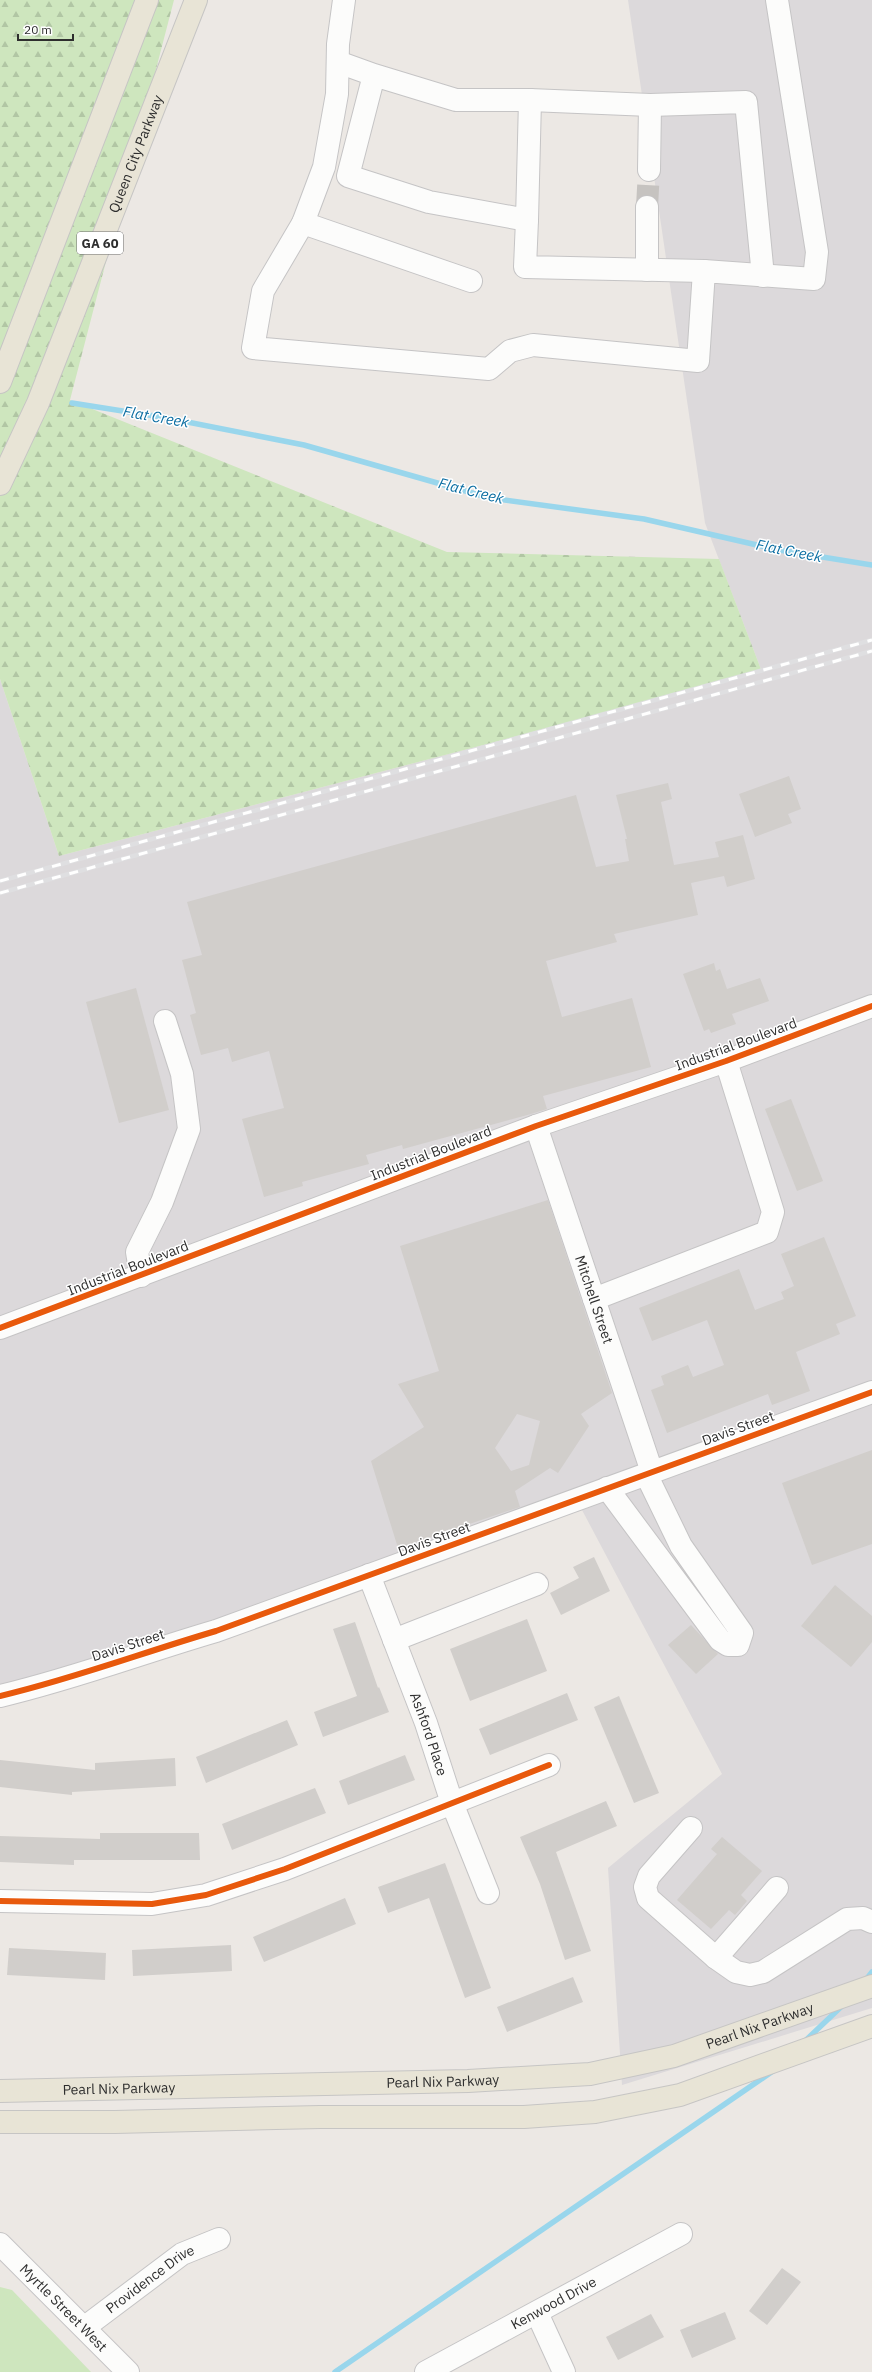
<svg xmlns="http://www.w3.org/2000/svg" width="872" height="2372" font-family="'IBM Plex Sans',sans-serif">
	<defs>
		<pattern id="forest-firs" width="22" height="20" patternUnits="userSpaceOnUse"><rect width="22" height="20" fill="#cee6be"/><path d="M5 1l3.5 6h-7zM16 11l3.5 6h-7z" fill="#b1c6a4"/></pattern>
	</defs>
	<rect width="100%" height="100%" fill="#ece8e4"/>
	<path fill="#dcd9db" d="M628,0H872V2008L622,2085L608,1868L722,1774L582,1510L0,1701V679L59,856L762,672L705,523Z"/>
	<path fill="url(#forest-firs)" d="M0,0H174L70,400L447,552L719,559L762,672L59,856L0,679Z"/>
	<path fill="#cee6be" d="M0,2287L12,2290L91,2372H0Z"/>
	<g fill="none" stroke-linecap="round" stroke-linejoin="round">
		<g stroke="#99d6ec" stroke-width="5.5">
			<path d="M72,403L167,418L304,445L490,498L644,519L779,550L872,565"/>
			<path d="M865,1981L872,1972"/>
			<path d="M804,2042L843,2005"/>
			<path d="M335,2372L773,2071"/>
		</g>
	</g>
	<g fill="#d1cecb" fill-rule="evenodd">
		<path d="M789,776L801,809L788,814L792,823L755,837L739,794Z"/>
		<path d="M668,783L672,799L661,802L674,865L719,857L715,842L743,835L755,879L727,887L724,876L691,883L698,915L614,934L617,942L546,961L562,1017L632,998L651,1067L543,1096L547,1109L531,1114L403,1149L402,1145L366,1155L369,1164L302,1182L303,1186L264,1197L242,1119L284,1108L269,1051L232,1062L228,1048L201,1055L190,1015L196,1013L182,960L202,955L187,902L576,795L596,867L629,861L625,839H627L616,795Z"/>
		<path d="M714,963L716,971L720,969L727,989L760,978L769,1001L732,1014L736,1024L711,1033L709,1029L704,1031L683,974Z"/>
		<path d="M136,988L169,1110L119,1123L86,1002Z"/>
		<path d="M791,1099L823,1181L797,1191L765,1109Z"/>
		<path d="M548,1200L612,1393L581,1414L589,1426L558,1473L550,1468L515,1491L520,1507L398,1548L371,1461L424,1427L398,1384L439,1371L400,1246ZM517,1414L540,1421L529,1465L511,1471L495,1448Z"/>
		<path d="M824,1237L856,1316L836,1324L840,1334L796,1352L810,1391L772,1405L768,1394L667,1433L651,1390L664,1385L661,1376L688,1365L693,1377L724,1365L707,1320L652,1341L639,1308L739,1269L755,1310L784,1299L781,1292L794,1286L781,1254Z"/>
		<path d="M872,1450V1544L812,1565L782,1483Z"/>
		<path d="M594,1557L610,1591L561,1615L550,1593L579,1578L573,1567Z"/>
		<path d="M835,1585L872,1616V1642L851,1667L801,1626Z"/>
		<path d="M527,1619L547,1671L470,1701L450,1649Z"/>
		<path d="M355,1622L378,1688L379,1687L389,1712L323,1737L314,1712L357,1696L333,1629Z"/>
		<path d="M691,1625L718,1654L696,1674L668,1645Z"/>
		<path d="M567,1693L578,1720L490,1755L479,1729Z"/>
		<path d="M619,1696L659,1793L634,1803L594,1707Z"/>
		<path d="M287,1720L298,1745L206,1783L196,1757Z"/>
		<path d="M405,1755L415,1780L348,1805L339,1781Z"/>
		<path d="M175,1758L176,1786L72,1792V1795L0,1787V1760L95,1770V1763Z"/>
		<path d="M315,1788L326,1813L232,1850L222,1824Z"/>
		<path d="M606,1801L617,1826L556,1852L591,1951L565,1960L540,1884L520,1837Z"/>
		<path d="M100,1833H199L200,1860H74V1865L0,1862V1836L100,1839Z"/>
		<path d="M722,1837L762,1871L741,1895L747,1901L735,1915L729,1910L711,1929L677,1900L717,1854L711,1849Z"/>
		<path d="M445,1863L491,1988L465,1998L429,1898L388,1913L378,1887Z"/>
		<path d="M345,1898L356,1924L264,1962L253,1937Z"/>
		<path d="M231,1945L232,1971L133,1976L132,1950Z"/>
		<path d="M9,1948L106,1953L105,1980L7,1975Z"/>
		<path d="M573,1977L583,2002L507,2032L497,2007Z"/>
		<path d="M782,2268L801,2282L767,2325L749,2311Z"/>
		<path d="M725,2312L736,2339L692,2358L680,2330Z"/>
		<path d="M651,2314L664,2337L618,2360L606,2337Z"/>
	</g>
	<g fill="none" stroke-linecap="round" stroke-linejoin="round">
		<path stroke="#c6c3c0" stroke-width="22" stroke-dasharray="22 11" stroke-linecap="butt" d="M647,207L649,170"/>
		<defs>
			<g id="minor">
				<path d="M344,0L338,44L337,94L324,167L303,223L263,291L253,348L489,369L510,351L533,345L698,361L704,271L814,279L817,252L777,0"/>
				<path d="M338,62L374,75L348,176L429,202L527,220L530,100H456L374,75"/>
				<path d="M530,100L650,105L746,102L763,276"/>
				<path d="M649,170L650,105"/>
				<path d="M527,220L525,267L704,271"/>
				<path d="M303,223L471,281"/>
				<path d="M647,270V207"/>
				<path id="s1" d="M536,1126L652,1472"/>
				<path d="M141,1276L137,1252L162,1202L189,1129L182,1074L165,1021"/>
				<path d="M594,1299L767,1232L773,1212L726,1061"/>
				<path d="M0,1328L536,1126L726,1061L872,1006"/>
				<path d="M607,1488L720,1640L728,1645H738L742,1633L681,1546L646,1474"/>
				<path id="s2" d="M369,1575L426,1723L452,1803L488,1893"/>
				<path d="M394,1640L537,1584"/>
				<path d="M0,1696C73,1679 144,1652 216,1631L872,1392"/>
				<path d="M691,1828L649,1876L645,1887L648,1898L716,1958L736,1972L750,1975L763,1972L847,1919L863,1918L872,1922"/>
				<path d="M0,1901L152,1904L206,1895L285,1869L549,1765"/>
				<path d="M716,1958L777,1888"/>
				<path id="s3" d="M0,2244L128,2372"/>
				<path d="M537,2313L564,2372"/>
				<path id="s4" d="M85,2327L182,2254L219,2239"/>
				<path id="s5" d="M426,2372L681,2234"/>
			</g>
			<g id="major">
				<path d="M0,382L147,0"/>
				<path id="s6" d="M0,484L38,403L196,0"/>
				<path id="s7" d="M0,2091L468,2081L590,2074L674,2056L872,1986"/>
				<path d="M0,2122H115L320,2117H524L595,2112L680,2095L872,2026"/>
			</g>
		</defs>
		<use href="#minor" stroke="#c5c4c5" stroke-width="24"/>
		<use href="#major" stroke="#c6c5c4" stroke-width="24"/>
		<use href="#minor" stroke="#fcfcfb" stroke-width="22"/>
		<use href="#major" stroke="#e8e4d6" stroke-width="22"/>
		<defs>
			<g id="rail">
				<path d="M0,881L872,640"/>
				<path d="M0,893L872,651"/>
			</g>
		</defs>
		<use href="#rail" stroke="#dfdfe1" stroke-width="4.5"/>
		<use href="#rail" stroke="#fff" stroke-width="3" stroke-dasharray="9" stroke-linecap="butt"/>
		<defs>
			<g id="cycleway">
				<path d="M0,1328L536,1126L726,1061L872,1006"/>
				<path d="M0,1696C73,1679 144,1652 216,1631L872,1392"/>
				<path d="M0,1901L152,1904L206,1895L285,1869L549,1765"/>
			</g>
		</defs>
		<use href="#cycleway" stroke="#fff" stroke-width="8"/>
		<use href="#cycleway" stroke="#e8590c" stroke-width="6"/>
	</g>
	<g text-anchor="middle" stroke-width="3" stroke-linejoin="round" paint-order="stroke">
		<rect fill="#fff" stroke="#6d6d6d" stroke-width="1" x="77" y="232" width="46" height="22" rx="3"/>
		<g font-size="13" font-weight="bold" fill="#2e2e2e">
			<text x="100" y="248">GA 60</text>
		</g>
		<g font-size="14" fill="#2e2e2e" stroke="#fff">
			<text dy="5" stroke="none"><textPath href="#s6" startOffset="357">Queen City Parkway</textPath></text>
			<text transform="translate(736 1044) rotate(-20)" y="5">Industrial Boulevard</text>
			<text transform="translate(431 1153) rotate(-21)" y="5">Industrial Boulevard</text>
			<text transform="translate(128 1268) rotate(-21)" y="5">Industrial Boulevard</text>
			<text dy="5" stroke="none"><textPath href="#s1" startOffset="183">Mitchell Street</textPath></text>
			<text transform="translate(738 1428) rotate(-20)" y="5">Davis Street</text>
			<text transform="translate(434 1539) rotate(-20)" y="5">Davis Street</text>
			<text transform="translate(128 1645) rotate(-18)" y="5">Davis Street</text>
			<text dy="5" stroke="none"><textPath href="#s2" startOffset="170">Ashford Place</textPath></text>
			<text dy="5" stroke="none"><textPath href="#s7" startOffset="767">Pearl Nix Parkway</textPath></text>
			<text dy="5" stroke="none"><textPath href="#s7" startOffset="443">Pearl Nix Parkway</textPath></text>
			<text dy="5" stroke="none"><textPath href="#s7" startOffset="119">Pearl Nix Parkway</textPath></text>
			<text dy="5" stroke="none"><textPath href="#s4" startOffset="81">Providence Drive</textPath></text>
			<text dy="5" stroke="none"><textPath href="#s5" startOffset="145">Kenwood Drive</textPath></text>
			<text dy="5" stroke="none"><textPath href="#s3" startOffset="90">Myrtle Street West</textPath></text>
		</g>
		<g font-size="15" font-style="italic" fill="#0d6fa3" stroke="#fff">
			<text transform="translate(156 417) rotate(10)" y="5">Flat Creek</text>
			<text transform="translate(471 491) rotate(14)" y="5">Flat Creek</text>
			<text transform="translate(789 551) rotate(11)" y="5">Flat Creek</text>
		</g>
	</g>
	<path d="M18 34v6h55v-6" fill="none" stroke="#2e2e2e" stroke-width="2"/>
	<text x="24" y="34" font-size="12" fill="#2e2e2e" stroke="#ffffff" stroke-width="3" paint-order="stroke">20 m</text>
</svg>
